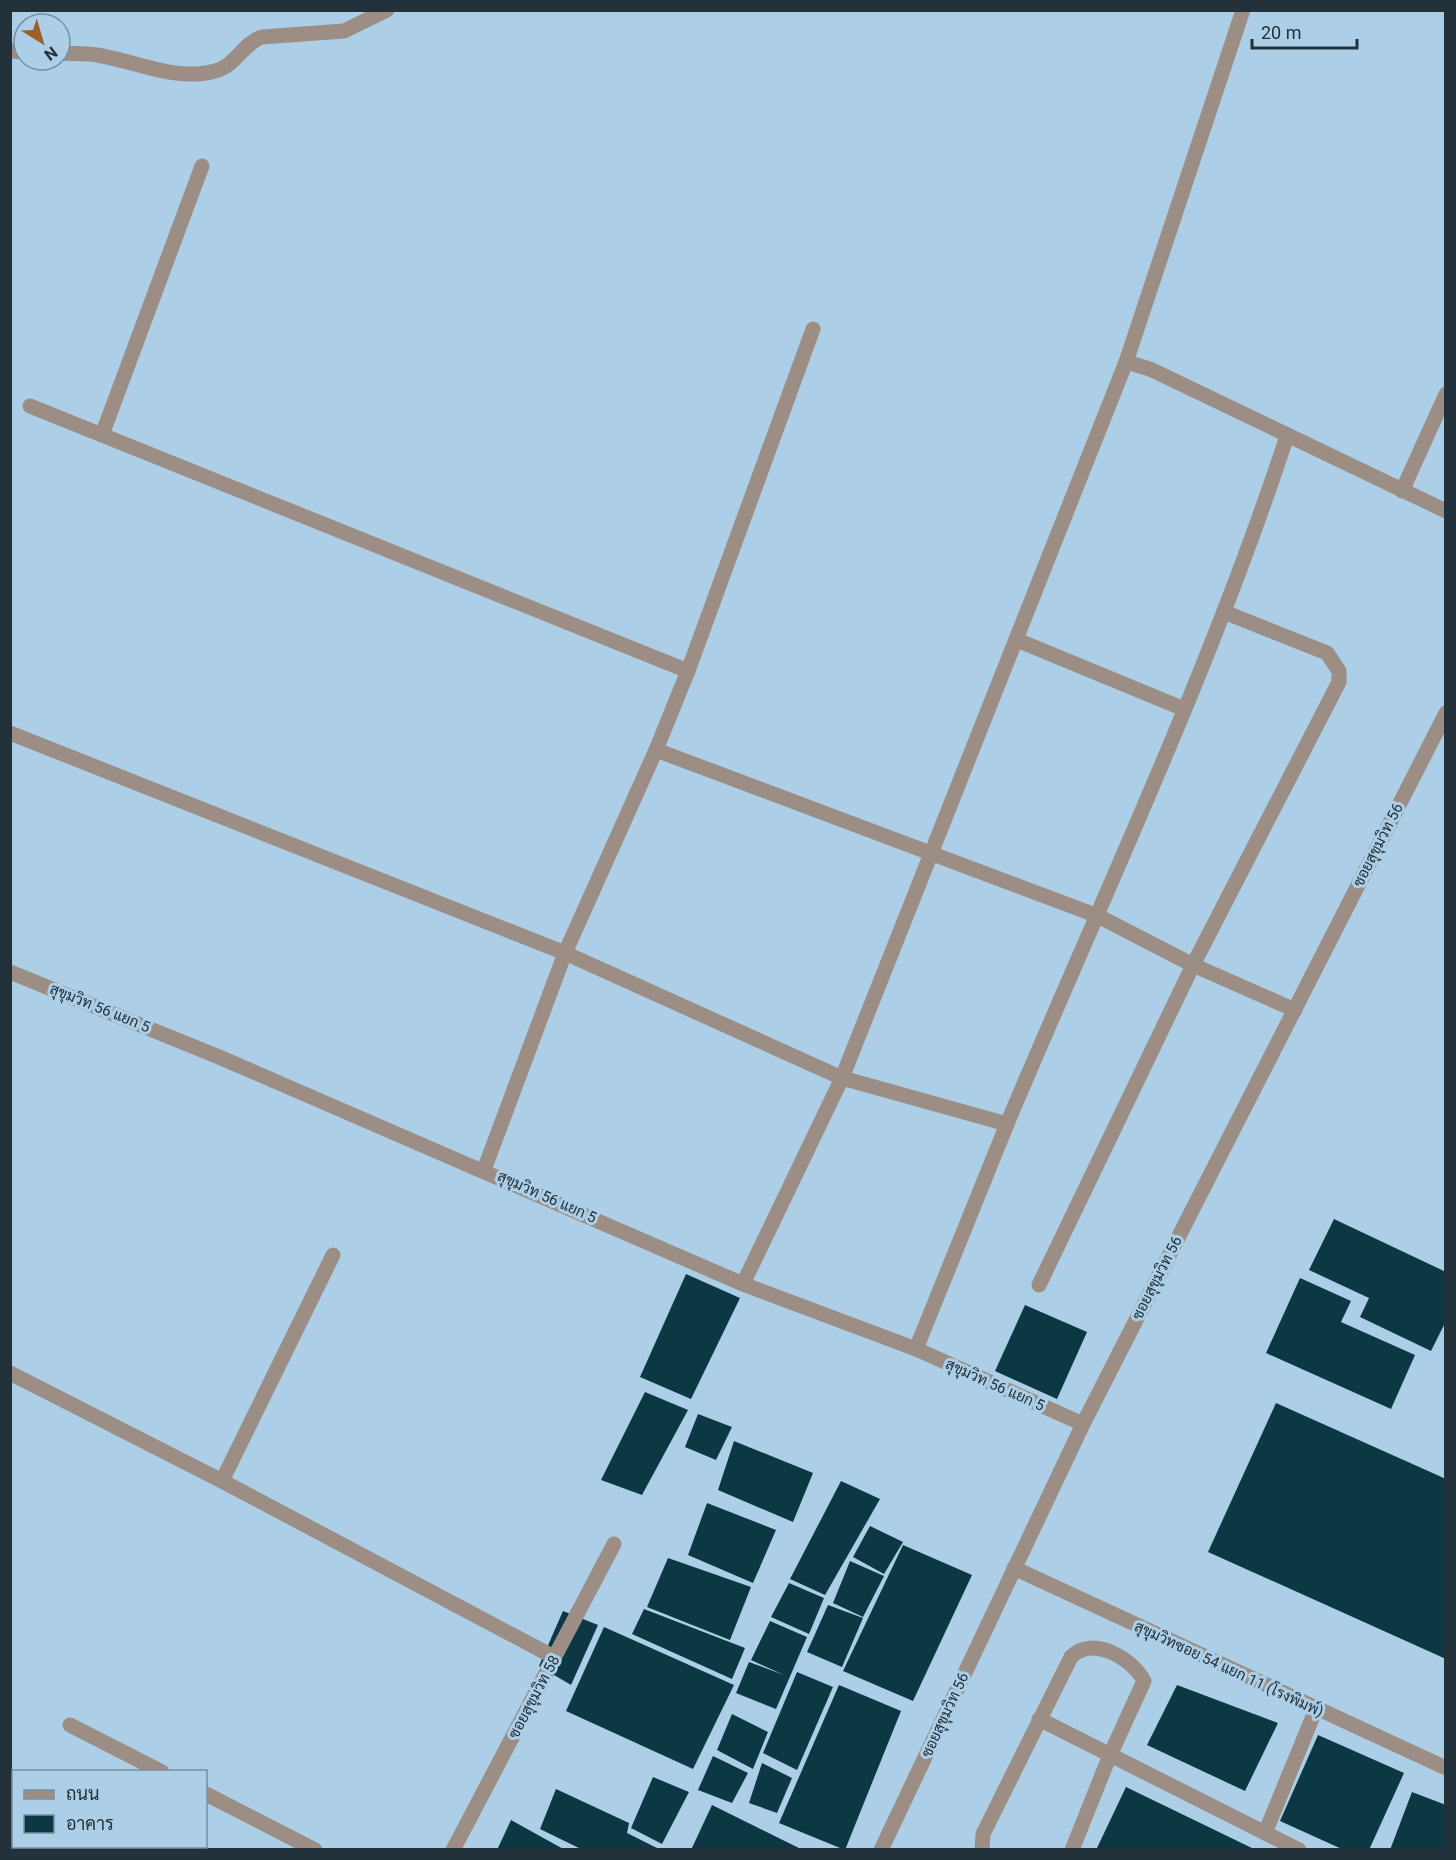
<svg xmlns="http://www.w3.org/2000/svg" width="1456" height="1860" font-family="Roboto,Sarabun,sans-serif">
	<rect width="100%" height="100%" fill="#accfe7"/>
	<g fill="#0c3844">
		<path d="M1334,1219L1446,1272V1321L1431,1351L1360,1317L1369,1298L1309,1270Z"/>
		<path d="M686,1274L740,1298L691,1399L640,1377Z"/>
		<path d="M1300,1278L1351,1301L1341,1322L1415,1355L1391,1409L1266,1353Z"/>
		<path d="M1025,1305L1087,1332L1057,1399L995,1371Z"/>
		<path d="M645,1392L688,1410L642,1495L601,1480Z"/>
		<path d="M1276,1403L1446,1479V1659L1208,1552Z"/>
		<path d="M698,1414L732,1427L716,1460L685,1447Z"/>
		<path d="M734,1441L813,1473L793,1522L718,1490Z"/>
		<path d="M841,1481L880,1499L825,1595L790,1579Z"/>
		<path d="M707,1503L776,1530L753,1583L688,1555Z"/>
		<path d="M870,1526L903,1542L884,1574L853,1557Z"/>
		<path d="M903,1545L972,1575L913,1701L843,1671Z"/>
		<path d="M668,1558L751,1587L730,1640L647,1607Z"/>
		<path d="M850,1561L884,1576L863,1617L833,1603Z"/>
		<path d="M789,1583L824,1598L809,1634L771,1617Z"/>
		<path d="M828,1605L863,1618L842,1667L807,1652Z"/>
		<path d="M644,1609L745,1648L732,1679L632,1634Z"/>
		<path d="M563,1611L598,1625L571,1685L539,1666Z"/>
		<path d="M770,1621L807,1637L776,1709L736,1693L749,1662L784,1675L751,1660Z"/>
		<path d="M604,1627L734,1685L693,1769L566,1711Z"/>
		<path d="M797,1672L833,1687L797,1770L763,1753Z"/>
		<path d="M839,1685L901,1711L845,1850L779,1823Z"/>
		<path d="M1177,1685L1278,1723L1245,1791L1147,1745Z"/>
		<path d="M732,1714L768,1732L753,1769L717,1750Z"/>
		<path d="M1318,1735L1404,1773L1369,1850H1344L1280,1821Z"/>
		<path d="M713,1756L748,1773L732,1803L698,1790Z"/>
		<path d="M762,1763L792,1778L777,1813L749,1803Z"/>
		<path d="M653,1777L689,1792L662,1844L631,1828Z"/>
		<path d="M1126,1787L1256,1850H1096Z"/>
		<path d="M556,1789L629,1823L627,1833L661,1850H583L540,1829Z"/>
		<path d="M1412,1792L1446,1805V1850H1390Z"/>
		<path d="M712,1805L803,1850H691Z"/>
		<path d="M511,1820L565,1850H497Z"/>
	</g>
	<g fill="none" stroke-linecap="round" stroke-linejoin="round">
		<g stroke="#9c8e84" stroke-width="15">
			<path d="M1039,1719L1299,1850"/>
			<path d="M1265,1833L1316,1709"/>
			<path d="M982,1850L983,1834L1071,1657C1092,1635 1132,1658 1144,1681L1110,1755L1072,1850"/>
		</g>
		<g stroke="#9c8e84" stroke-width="15">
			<path d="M10,51L24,52"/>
			<path d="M60,53C72,54 85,53 97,55C135,61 177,82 215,71C236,66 242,44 262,37L344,31L387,10"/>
			<path d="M1126,362L1243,10"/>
			<path d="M30,406L688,671"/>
			<path d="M102,435L202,166"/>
			<path d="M1402,491L1446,394"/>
			<path d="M1017,640L1184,709"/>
			<path d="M10,733L565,953L842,1078L1007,1124"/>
			<path d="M656,750L1098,916L1193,965L1295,1010"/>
			<path d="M10,972L219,1057L743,1284L916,1349L1083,1424"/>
			<path d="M484,1170L565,953L656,750L688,671L813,329"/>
			<path d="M743,1284L842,1078L1126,362L1150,369L1446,511"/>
			<path d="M1039,1285L1193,965L1339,682V671L1327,653L1224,612"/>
			<path d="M916,1349C946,1274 976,1199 1007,1124C1103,896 1210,671 1287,436"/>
			<path d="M10,1373L222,1481L554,1657"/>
			<path d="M222,1481L333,1255"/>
			<path d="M1014,1568L1446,1768"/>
			<path d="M70,1725L162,1772"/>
			<path d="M206,1794L315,1850"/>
			<path d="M453,1850L614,1544"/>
			<path d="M881,1850L1083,1424L1446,713"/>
		</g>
	</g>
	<g text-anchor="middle" stroke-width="6" stroke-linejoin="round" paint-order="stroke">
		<g font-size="15" fill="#23313b" stroke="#accfe7">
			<text transform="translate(1378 845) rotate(-63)" y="5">ซอยสุขุมวิท 56</text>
			<text transform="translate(100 1008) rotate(22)" y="5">สุขุมวิท 56 แยก 5</text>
			<text transform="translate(547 1197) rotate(24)" y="5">สุขุมวิท 56 แยก 5</text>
			<text transform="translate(1157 1278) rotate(-63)" y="5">ซอยสุขุมวิท 56</text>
			<text transform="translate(995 1385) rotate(24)" y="5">สุขุมวิท 56 แยก 5</text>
			<text transform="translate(1229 1669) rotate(25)" y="5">สุขุมวิทซอย 54 แยก 11 (โรงพิมพ์)</text>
			<text transform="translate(534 1697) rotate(-62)" y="5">ซอยสุขุมวิท 58</text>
			<text transform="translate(945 1715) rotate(-65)" y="5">ซอยสุขุมวิท 56</text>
		</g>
	</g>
	<rect width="1456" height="1860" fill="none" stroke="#23313b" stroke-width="24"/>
	<rect x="12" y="1770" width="195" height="78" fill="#accfe7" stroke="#7590a2" stroke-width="1.5"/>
	<rect x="24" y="1790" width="30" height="9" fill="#9c8e84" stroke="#7590a2" stroke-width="1.5"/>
	<text x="66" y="1800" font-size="18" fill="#23313b">ถนน</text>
	<rect x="24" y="1815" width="30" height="18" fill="#0c3844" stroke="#7590a2" stroke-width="1.5"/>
	<text x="66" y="1830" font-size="18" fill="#23313b">อาคาร</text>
	<g transform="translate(42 42) rotate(143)"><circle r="28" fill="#accfe7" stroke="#7590a2" stroke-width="1.5"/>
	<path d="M0-4.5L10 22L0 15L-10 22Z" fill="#9f6027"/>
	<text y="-9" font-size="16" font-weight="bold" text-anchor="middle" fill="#23313b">N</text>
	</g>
	<path d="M1252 39v9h105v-9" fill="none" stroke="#23313b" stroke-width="3"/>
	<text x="1261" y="39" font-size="18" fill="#23313b" stroke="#accfe7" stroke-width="4.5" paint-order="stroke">20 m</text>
</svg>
